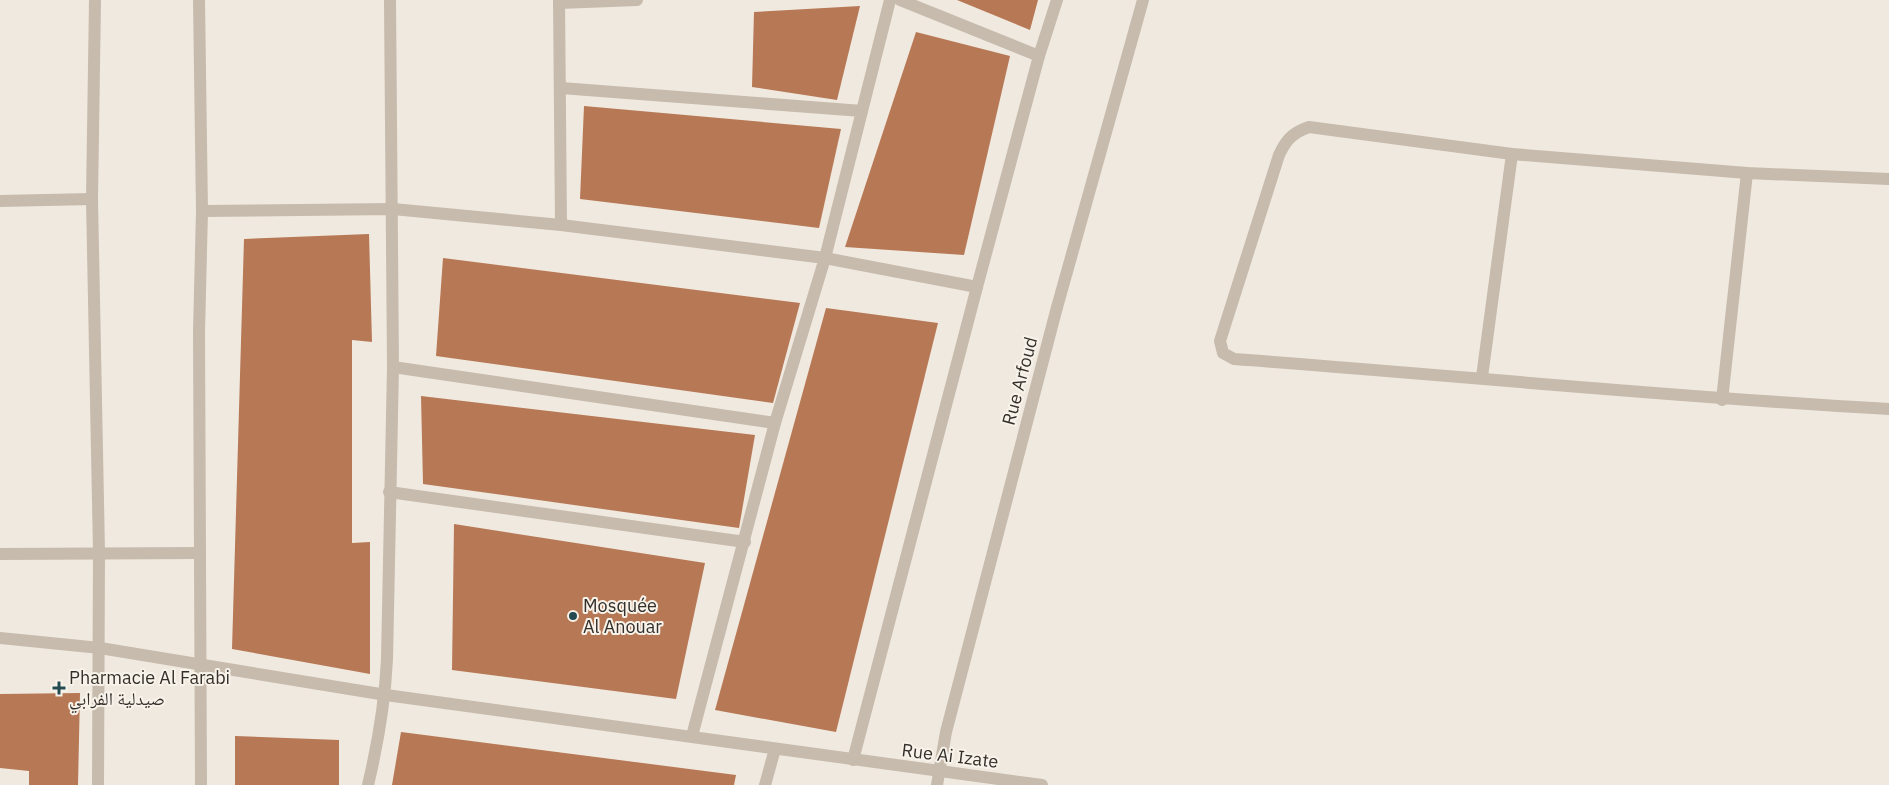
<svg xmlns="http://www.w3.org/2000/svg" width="1889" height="785" font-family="'IBM Plex Sans','Noto Naskh Arabic',sans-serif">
	<rect width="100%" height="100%" fill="#f0e9df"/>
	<g fill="#b77855">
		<path d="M957,0H1038L1030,30Z"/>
		<path d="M860,6L837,100L752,87L754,12Z"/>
		<path d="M916,32L1010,56L964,255L845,247Z"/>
		<path d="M584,106L841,129L819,228L580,199Z"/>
		<path d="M369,234L372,342L352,340V543L370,542V674L232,649L244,239Z"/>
		<path d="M443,258L800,303L773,403L436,356Z"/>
		<path d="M826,308L938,323L836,732L715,710Z"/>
		<path d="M421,396L755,435L739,528L423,484Z"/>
		<path d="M454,524L705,563L676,699L452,670Z"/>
		<path d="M80,693L78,785H29V771L0,768V694Z"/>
		<path d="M401,732L736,775L734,785H392Z"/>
		<path d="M235,736L339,740V785H235Z"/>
	</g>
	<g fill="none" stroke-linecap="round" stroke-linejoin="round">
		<g stroke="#c6bbac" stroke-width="12">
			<path d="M95,0L92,199L99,552L98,785"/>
			<path d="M199,0L202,211L199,332L201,785"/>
			<path d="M559,0L561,225"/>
			<path d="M900,0L1039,56"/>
			<path d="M559,3L637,0"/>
			<path d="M561,88L862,111"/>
			<path d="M1889,179L1747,173L1512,154L1309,127C1292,133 1286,140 1279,155L1220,341L1223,353L1234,359C1452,375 1670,397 1889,409"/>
			<path d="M0,201L92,199"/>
			<path d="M202,211L393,209L561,225L825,258L977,287"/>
			<path d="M393,367L775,423"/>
			<path d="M1482,377L1512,154"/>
			<path d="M1722,400L1747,173"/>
			<path d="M389,492L745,542"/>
			<path d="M0,554L200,553"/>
			<path d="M0,638L100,648L386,695L1042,785"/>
			<path d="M692,736L775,423L825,258L890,0"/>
			<path d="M853,760L977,287L1039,56L1057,0"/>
			<path d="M368,785C378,743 385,703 387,659L393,367L390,0"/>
			<path d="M765,785L775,749"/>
			<path d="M937,785L946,732L1056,311L1143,0"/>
		</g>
	</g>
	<g fill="#244a52" stroke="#f8f3ea" stroke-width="2">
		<circle cx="573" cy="616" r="5"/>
		<path d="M56.5 680.5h5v5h5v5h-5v5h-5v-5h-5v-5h5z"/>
	</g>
	<g text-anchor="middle" stroke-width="4" stroke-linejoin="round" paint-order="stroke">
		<g font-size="18" fill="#352f2a" stroke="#f8f3ea">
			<text transform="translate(1020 381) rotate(-75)" y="6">Rue Arfoud</text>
			<text transform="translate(950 756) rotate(7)" y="6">Rue Ai Izate</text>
		</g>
		<g font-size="18" fill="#352f2a" stroke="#f8f3ea" text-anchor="start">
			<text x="583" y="612">Mosquée<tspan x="583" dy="21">Al Anouar</tspan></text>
			<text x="69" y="684">Pharmacie Al Farabi<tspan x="69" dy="21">صيدلية الفرابي</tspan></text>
		</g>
	</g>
</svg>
